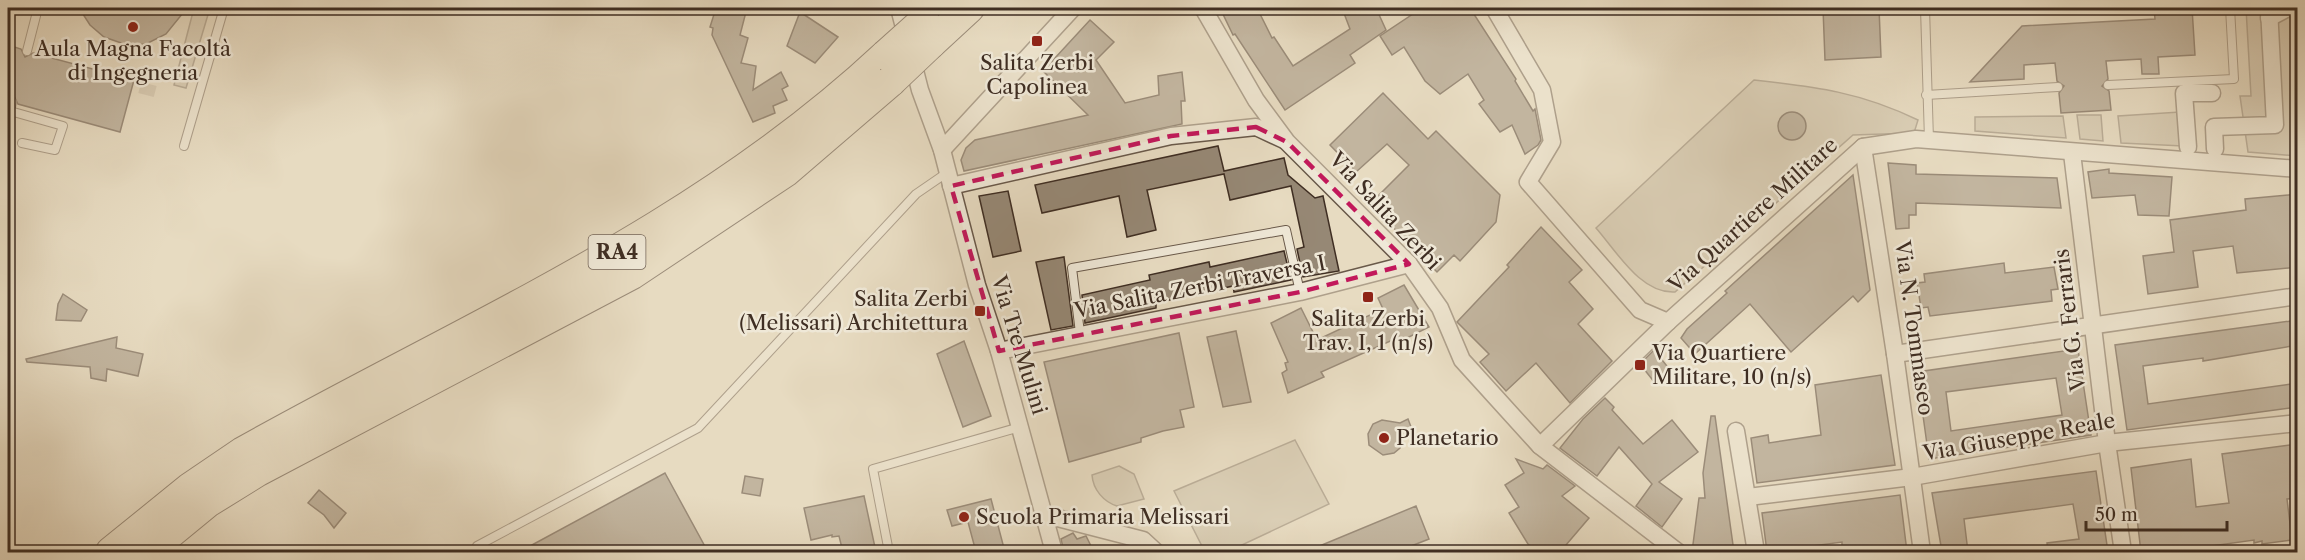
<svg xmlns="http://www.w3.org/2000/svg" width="2305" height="560" font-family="'Libre Caslon Text',serif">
	<rect width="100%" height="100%" fill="#e7dbc1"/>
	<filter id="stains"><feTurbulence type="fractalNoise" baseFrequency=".00333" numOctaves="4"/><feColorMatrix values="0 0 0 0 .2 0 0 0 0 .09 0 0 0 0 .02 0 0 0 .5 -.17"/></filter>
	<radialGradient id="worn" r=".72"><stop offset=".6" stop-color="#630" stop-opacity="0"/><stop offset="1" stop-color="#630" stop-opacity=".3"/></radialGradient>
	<g fill="#cabea6" stroke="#847664" stroke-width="1.5">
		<path d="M194,8H210L186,88L174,85Z"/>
		<path d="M2246,8H2297V156L2248,152L2240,96H2251Z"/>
		<path d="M1754,80C1817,87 1860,92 1918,120L1914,133L1853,135L1675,292C1641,294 1617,252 1596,228Z"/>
		<path d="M2180,112L2183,146L2121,143L2118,116Z"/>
		<path d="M2077,115H2101L2103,141L2080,139Z"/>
		<path d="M2063,116L2066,138L1975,131V117Z"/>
		<path d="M1295,440L1329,504L1227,552H1205L1174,491Z"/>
		<path d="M1119,466L1134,474L1144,499L1117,506C1104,502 1093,490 1092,475Z"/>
	</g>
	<g fill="#968875" stroke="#3f2e23" stroke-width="1.5" fill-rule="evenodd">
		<path d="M79,8H187L166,34L146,44L127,45L104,37L90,25Z"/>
		<path d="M716,8H747L740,35L748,38L741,63L756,66L753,90L781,72L788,86L782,89L787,100L773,106L775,113L753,122L712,35L713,28L710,27Z"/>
		<path d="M1220,8H1257L1272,38L1274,37L1293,66L1350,29L1342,8H1376L1386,30L1350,55L1355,63L1285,110L1235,34L1233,35Z"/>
		<path d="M1422,8H1470L1516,79L1515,81L1533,111L1535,109L1541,140L1538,145L1525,154L1512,125L1500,132L1479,104L1484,100L1468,74L1440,94L1425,81L1404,47L1392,55L1380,36Z"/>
		<path d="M1823,8H1879L1881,57L1825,60Z"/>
		<path d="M2154,8H2192L2195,55L2158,57L2159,74H2142L2141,59L2106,61L2108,79L2102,86L2109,91L2111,110L2061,113L2059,93L2064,86L2057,81L2055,63L2024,65V79L1970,82L2022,26L2155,19Z"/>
		<path d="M800,12L838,37L815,63L787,46Z"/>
		<path d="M1090,20L1114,42L1096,60L1125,103L1159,95L1158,76L1182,72L1185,101H1181L1182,124L964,171L961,160L966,148L975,140L1088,115L1043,71Z"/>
		<path d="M8,45L21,49L25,57L33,53L134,80L120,132L18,104L14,96L8,98Z"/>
		<path d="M1383,93L1428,139L1436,131L1500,195L1496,222L1460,261L1454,255L1437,272L1370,204L1409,165L1387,144L1356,172L1330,145Z"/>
		<circle cx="1792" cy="126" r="14"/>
		<path d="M1218,146L1224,171L1284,158L1288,175L1315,198L1323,196L1339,271L1303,277L1297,249L1304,247L1291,186L1230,200L1224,174L1147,190L1156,230L1127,237L1119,196L1042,213L1035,185Z"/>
		<path d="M1888,163L1916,165V174L2057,178L2061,208L1916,203V215H1909V228L1896,229Z"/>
		<path d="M2109,169V173L2172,177L2169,216L2138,215L2135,195L2092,198L2088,172Z"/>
		<path d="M1853,175L1870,290L1858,302L1853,296L1791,352L1750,304L1695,354L1681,338L1687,329L1727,293L1725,291Z"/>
		<path d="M1008,191L1021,251L993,257L979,196Z"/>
		<path d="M2298,194V267L2237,273L2233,246L2193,251L2198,287L2148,294L2143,256L2174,252L2170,220L2246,210L2245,199Z"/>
		<path d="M1541,227L1582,270L1569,282L1593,309L1578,324L1612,361L1570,403L1536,363L1506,391L1480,362L1489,354L1457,322L1509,267L1507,265Z"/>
		<path d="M1284,251L1291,280L1234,292L1233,286L1156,303V308L1085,323L1082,295L1150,280L1149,275L1209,262L1210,267Z"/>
		<path d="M1064,257L1073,326L1051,330L1036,262Z"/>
		<path d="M2004,263L2005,273L2054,267L2058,289L2051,290L2052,301L1930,316L1928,307L1921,308L1917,283L1925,282L1924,274Z"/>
		<path d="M1404,285L1429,327L1399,342L1397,338L1321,372L1324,377L1288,393L1282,373L1287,370L1285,363L1288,362L1271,323L1301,308L1317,340L1383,309L1378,298Z"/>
		<path d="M63,294L87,310L81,321L56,320L58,304Z"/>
		<path d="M2298,320V345L2203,361V358L2143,366L2148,404L2298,383V407L2127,430L2115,345Z"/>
		<path d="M1236,331L1251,402L1223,407L1207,337Z"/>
		<path d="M1179,333L1194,407L1180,410L1184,427L1163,431L1141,438V442L1069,462L1044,362Z"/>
		<path d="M117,337L116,348L143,354L138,376L107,369L106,381L91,378L90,367L27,362L26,359Z"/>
		<path d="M964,341L991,416L963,427L937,354Z"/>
		<path d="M2078,349L2091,435L1929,459L1917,372ZM2056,378L2062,415L1951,431L1946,392Z"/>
		<path d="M1654,350L1671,371L1655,383L1640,364Z"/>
		<path d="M1881,375L1895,465L1757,483L1751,438L1768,435L1769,443L1821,435L1815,385Z"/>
		<path d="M1605,398L1614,407L1612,410L1643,444L1672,420L1698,452L1659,482L1682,499L1662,527L1636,506L1652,484L1619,447L1597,476L1560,448L1583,419Z"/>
		<path d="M1711,416H1715L1734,552H1692L1699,498H1705L1703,473Z"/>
		<path d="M1408,419L1413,432L1404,436L1400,448L1394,453L1383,455L1369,445L1368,434L1373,424L1382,420L1400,423Z"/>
		<path d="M2298,444V498L2287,499L2292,540L2262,544V541L2254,543V540L2168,552H2141L2131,468L2191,459L2196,507L2229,503L2222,454Z"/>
		<path d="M1516,459L1543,469L1547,465L1575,486L1562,496L1589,518L1560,552H1539L1528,544L1509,513L1519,507L1505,485L1524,473Z"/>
		<path d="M2096,471L2108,552H2048L2047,543L2079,539L2073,504L1964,519L1968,552H1942L1932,493Z"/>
		<path d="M665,473L708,552H604L601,547L591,552H519Z"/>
		<path d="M745,476L763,479L760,496L742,493Z"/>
		<path d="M319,490L346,513L334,528L324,515L308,503Z"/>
		<path d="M1900,495L1907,552H1842V542L1767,552L1762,513Z"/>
		<path d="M864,496L876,552H843L839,536L832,537V535L811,540L804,508Z"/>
		<path d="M991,499L1005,552H976L968,522L952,526L947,510Z"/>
		<path d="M1416,506L1429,539L1396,552H1305Z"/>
		<path d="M1073,533L1077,539L1086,536L1094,552H1064L1061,539Z"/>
	</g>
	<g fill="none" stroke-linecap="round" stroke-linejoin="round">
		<path stroke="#c5b8a1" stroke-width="16" stroke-dasharray="16 8" stroke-linecap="butt" d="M146,95L149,84"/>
		<defs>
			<g id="lane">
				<path d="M1925,8L1929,140"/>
				<path d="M27,51L38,8"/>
				<path d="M2108,85L2234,79L2230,8"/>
				<path d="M1926,95L2058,87"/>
				<path d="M10,111L63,126L55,150L22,143"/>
				<path d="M8,122L12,102"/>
				<path d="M184,146L224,8"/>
				<path d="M1080,333L1072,268L1286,230L1300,292"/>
				<path d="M481,552L477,546L698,428L916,194L948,172"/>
				<path d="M889,552L873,469L1020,427"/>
			</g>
			<g id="street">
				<path d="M899,8L920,90L942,150L977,285L999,351L1054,552"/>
				<path d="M1203,8L1256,100L1287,142L1409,264L1440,308L1462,360L1540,446L1678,552"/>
				<path d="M1494,8L1542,90L1552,142L1528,182L1640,310L1668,322"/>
				<path d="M2269,18L2288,8"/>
				<path d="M1863,147L1895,354L1922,552"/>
				<path d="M2188,147L2184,93H2212"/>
				<path d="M2215,149L2214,127L2275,125L2269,8"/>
				<path d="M942,150L1073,8"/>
				<path d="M2072,153L2107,443L2123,552"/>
				<path d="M951,186L1171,136L1256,127L1284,140"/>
				<path d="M999,351L1300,292L1409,264"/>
				<path d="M1895,354L2298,296"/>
				<path d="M1736,431L1756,552"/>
				<path d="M1540,446L1668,322L1863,147L1916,139L2298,169"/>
				<path d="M1748,497L1912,477L2107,443L2298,423"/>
				<path d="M1046,515L1143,540L1156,552"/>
			</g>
			<g id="highway">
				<path d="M930,44L969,8"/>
				<path d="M111,552L190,488L243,452C464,328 698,231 886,55"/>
				<path d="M147,552L208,502L258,471L632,274L785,172L891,81"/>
			</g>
		</defs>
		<use href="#lane" stroke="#69594a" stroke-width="10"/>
		<use href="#street" stroke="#69594a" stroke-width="19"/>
		<use href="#highway" stroke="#3f2e23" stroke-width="32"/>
		<use href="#lane" stroke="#efe8d7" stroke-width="8"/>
		<use href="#street" stroke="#efe8d7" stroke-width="16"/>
		<use href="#highway" stroke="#e7dbc1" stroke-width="30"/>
		<defs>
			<g id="highway-bridge">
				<path d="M886,55L924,21"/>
				<path d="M891,81L930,44"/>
			</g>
		</defs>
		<use href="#highway-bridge" stroke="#3f2e23" stroke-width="32" stroke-linecap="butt"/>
		<use href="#highway-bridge" stroke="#e7dbc1" stroke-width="30"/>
	</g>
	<path d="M0 0H2305V560H0ZM1256,127L1287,142L1409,264L1300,292L999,351L951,186L1171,136Z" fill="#e7dbc1" fill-opacity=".55" fill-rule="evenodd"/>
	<path fill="none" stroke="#c2185b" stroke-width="4.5" stroke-dasharray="12 8" stroke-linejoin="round" d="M1256,127L1287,142L1409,264L1300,292L999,351L951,186L1171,136Z"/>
	<g fill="#8f2418" stroke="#efe8d7" stroke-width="2">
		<circle cx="133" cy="27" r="6"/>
		<rect x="1031" y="35" width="12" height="12" rx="3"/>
		<rect x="1362" y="291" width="12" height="12" rx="3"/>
		<rect x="974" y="305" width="12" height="12" rx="3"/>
		<rect x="1634" y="359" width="12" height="12" rx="3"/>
		<circle cx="1384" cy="438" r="6"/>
		<circle cx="964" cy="517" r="6"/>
	</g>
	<g text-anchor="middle" stroke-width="5" stroke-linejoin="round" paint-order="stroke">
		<rect fill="#efe8d7" stroke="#746659" stroke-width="1.5" x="588.5" y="235" width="57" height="34" rx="4.5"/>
		<g font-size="20" font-weight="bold" fill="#3f2e23">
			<text x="617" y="259">RA4</text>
		</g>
		<g font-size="21" fill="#3f2e23" stroke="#efe8d7">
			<text x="133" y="56">Aula Magna Facoltà<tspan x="133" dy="24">di Ingegneria</tspan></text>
			<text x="1037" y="70">Salita Zerbi<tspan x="1037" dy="24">Capolinea</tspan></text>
			<text x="968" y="306" text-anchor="end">Salita Zerbi<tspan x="968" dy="24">(Melissari) Architettura</tspan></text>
			<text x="1368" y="326">Salita Zerbi<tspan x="1368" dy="24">Trav. I, 1 (n/s)</tspan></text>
			<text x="1652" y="360" text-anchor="start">Via Quartiere<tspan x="1652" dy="24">Militare, 10 (n/s)</tspan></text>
			<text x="1396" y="445" text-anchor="start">Planetario</text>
			<text x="976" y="524" text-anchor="start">Scuola Primaria Melissari</text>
		</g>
		<g font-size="21" fill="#3f2e23" stroke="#efe8d7">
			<text transform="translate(1385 211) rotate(47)" y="7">Via Salita Zerbi</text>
			<text transform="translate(1753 215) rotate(-42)" y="7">Via Quartiere Militare</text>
			<text transform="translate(1200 287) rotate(-11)" y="7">Via Salita Zerbi Traversa I</text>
			<text transform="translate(2070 320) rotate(-97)" y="7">Via G. Ferraris</text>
			<text transform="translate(1914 328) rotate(82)" y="7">Via N. Tommaseo</text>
			<text transform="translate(1019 345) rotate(73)" y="7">Via Tre Mulini</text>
			<text transform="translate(2019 437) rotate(-10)" y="7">Via Giuseppe Reale</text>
		</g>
	</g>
	<rect width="2305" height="560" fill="none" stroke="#e7dbc1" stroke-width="30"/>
	<rect x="9" y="9" width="2287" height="542" fill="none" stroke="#3f2e23" stroke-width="3"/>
	<rect x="15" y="15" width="2275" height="530" fill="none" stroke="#3f2e23" stroke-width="1.5"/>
	<path d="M2086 521v9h141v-9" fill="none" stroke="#3f2e23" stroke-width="3"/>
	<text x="2095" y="521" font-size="18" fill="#3f2e23" stroke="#efe8d7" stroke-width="4.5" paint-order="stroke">50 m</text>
	<rect width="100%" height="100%" filter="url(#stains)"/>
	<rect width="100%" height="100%" fill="url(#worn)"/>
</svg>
